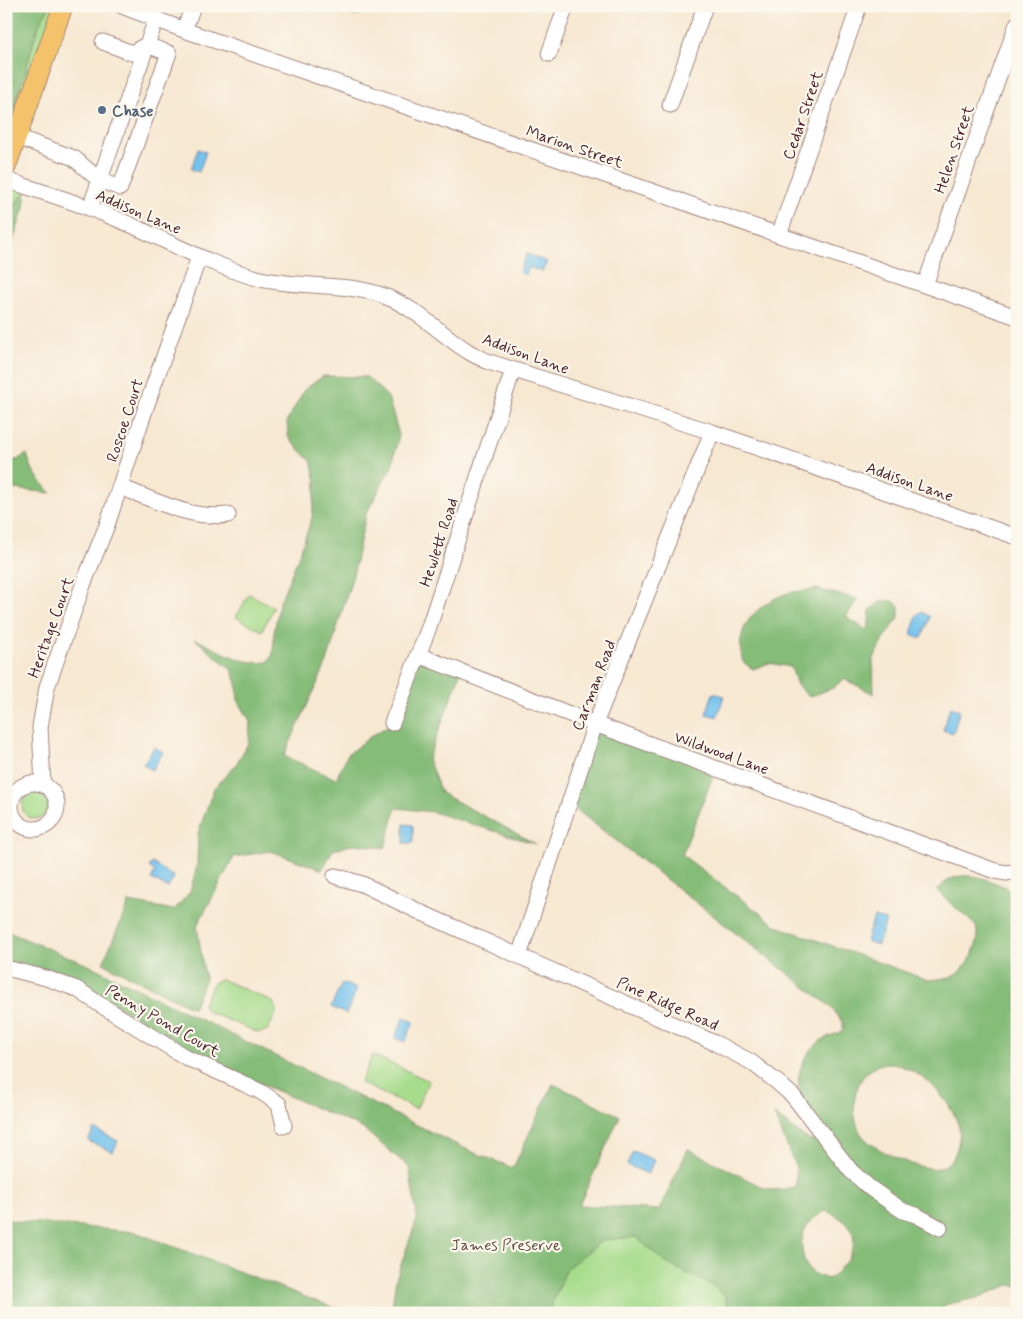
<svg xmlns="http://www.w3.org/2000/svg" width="1023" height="1319" font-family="Mynerve,sans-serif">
	<rect width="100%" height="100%" fill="#fbf7ec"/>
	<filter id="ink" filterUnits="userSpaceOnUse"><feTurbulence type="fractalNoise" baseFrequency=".02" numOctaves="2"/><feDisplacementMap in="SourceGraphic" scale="10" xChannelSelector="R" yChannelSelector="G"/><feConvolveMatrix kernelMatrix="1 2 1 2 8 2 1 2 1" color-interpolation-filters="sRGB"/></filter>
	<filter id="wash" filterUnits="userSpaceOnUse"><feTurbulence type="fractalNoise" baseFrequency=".0096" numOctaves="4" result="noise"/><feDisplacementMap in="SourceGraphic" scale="20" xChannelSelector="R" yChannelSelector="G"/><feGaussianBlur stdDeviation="1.12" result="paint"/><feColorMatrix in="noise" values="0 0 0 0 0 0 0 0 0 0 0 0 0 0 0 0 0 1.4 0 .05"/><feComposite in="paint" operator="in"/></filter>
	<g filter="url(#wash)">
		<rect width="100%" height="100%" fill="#f7e8d2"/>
		<g fill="#a7dc8c" stroke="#787e5c">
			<path d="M50,6H63L17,109L16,98L26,71L34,39L40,22Z"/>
			<path d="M6,180L29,187L6,218Z"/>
			<path d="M249,594L274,607L262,631L236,617Z"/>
			<circle cx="35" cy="806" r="13"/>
			<path d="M221,979L273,1002L277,1011L268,1030L259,1033L206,1011L203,1004L214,982Z"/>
			<path d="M373,1055L429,1081L416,1109L360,1083Z"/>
			<path d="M470,1151L636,1237L730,1292L726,1298L727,1313H403Z"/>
		</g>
		<g fill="#85bc78" stroke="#686e52" fill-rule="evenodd">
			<path d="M10,6H50L40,22L34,39L26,71L16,98L17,109L6,139V21L10,11Z"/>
			<path d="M327,6H362V13L355,16Z"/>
			<path d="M26,192L24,208L6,262C6,230 0,215 26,192Z"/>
			<path d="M323,376L367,377L388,397L399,435L392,466L366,514L353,575L327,662L284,756L336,779L348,754L370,737L392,723L418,655L461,672L428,759L441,793L536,844L433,812L396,808L385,848L355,844L333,850L322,870L271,851L234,857L197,926L205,979L193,1008L103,963L129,902L174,910L190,892L197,866L198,833L214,788L235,766L249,742L250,721L238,700L237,683L232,670L195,639C217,649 243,666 268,662L273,654L274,633L279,604L298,558L312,518L316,481L311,461L293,443L288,436L287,421L304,390Z"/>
			<path d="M27,454C31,471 39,480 51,493L6,488V461L17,460Z"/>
			<path d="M816,589L858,599L846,617L868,631L870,610L881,601H893L899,606V618L886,635L873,660L874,694L844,679L833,688L809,697L797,685L791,667L769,663L753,669L743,662C733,628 755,606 785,594C794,591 806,591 816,589Z"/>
			<path d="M595,724L716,769L682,855L777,926L928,980L948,978L960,972L972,956L978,939L976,926L937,891C941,887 944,882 949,880C971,868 996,884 1017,892V1286L1009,1285L977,1298L944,1305V1313H727L726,1297L711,1285L666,1263L636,1237L603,1240L567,1268L548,1313H391L396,1279L417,1219L409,1167L362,1128L220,1066L77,982L6,963V931L93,967L470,1151L513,1168L553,1084L620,1116L579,1205L659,1210L688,1149L764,1188L774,1190L796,1188V1168L774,1114L801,1135L810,1140H836C826,1128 806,1108 801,1094C793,1074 806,1051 822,1040C828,1036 836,1034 843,1031V1023L830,1006L570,805ZM894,1063C908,1069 922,1075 933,1086C942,1095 957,1115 959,1128C961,1142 955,1165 939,1168C934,1169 928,1168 924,1167C908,1165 869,1147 861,1134C848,1112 853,1071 882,1064C886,1063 890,1063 894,1063ZM826,1211C856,1222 863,1244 841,1267C838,1271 834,1277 830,1278C827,1279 825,1278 822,1277C805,1273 801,1255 802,1240C803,1226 815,1216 826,1211Z"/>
			<path d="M6,1220L135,1232L340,1310L345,1313H6Z"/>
		</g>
		<g fill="#72c1ed" stroke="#5e708c">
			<path d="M198,149L206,152L199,172L191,169Z"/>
			<path d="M527,254L547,262L542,272L529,267L526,275L519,272Z"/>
			<path d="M921,611L930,617L922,638H917L911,633L918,613L920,614Z"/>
			<path d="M713,693L724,696L717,717L706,714Z"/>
			<path d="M950,707L960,710L953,733L943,730Z"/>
			<path d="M154,747L163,752L152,770L143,764Z"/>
			<path d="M404,824L413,825V843H404Z"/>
			<path d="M152,863L174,877L168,888L151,879L155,871L149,867Z"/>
			<path d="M874,917L886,921L878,945L866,941Z"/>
			<path d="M342,983L357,989L346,1014L331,1007Z"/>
			<path d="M404,1017L414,1022L405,1042L395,1038Z"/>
			<path d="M94,1129L118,1141L113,1152L88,1141Z"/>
			<path d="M633,1151L654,1160L648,1174L627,1165Z"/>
		</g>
	</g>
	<g filter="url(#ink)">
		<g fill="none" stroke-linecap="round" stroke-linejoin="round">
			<defs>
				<g id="minor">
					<path d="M122,6L184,30L1017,317"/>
					<path d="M184,30L193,6"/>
					<path d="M549,54L566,6"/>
					<path d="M670,105L705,6"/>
					<path d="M17,137L74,158L99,180L120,188L169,53L146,45L132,53L103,42"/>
					<path d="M6,180C46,193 86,205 124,222C168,241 210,265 257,278C298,289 343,281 384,296C417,308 440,334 469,352C476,356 483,359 489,362L712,432L1017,537"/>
					<path d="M90,208L156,19"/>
					<path d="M779,235L859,6"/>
					<path d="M925,285L1017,24"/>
					<path d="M120,487C155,500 191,520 228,515"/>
					<path d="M418,655L595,724L995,871L1007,873L1017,871"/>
					<path d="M392,723L429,627L513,370"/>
					<circle cx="34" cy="806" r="23"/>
					<path d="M43,785L40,727L47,687L83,585L107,525L146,407L199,257"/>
					<path d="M335,876L362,884L422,913L715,1043L751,1062L777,1082L793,1096L851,1171L870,1188L903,1211L916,1215L940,1228"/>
					<path d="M519,956L595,724L712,432"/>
					<path d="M6,968L46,978L77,989L99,1004L187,1058L236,1080L261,1092L279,1104L284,1126"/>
				</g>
				<path id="major" d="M6,167L63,6"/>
			</defs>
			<use href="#minor" stroke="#a0847e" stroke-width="17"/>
			<use href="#major" stroke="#a0847e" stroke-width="21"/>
			<use href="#minor" stroke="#fff" stroke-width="15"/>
			<use href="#major" stroke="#f3c26a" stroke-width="19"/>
		</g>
	</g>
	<circle fill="#5c6f8a" stroke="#fbf7ec" stroke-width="2" cx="102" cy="110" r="5"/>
	<g text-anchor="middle" stroke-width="4.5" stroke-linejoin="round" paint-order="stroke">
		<g font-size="16" font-weight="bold" fill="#4e5e75" stroke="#fbf7ec" text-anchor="start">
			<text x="112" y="116">Chase</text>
		</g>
		<g font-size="16" fill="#4a1f2b" stroke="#fbf7ec">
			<text transform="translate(802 115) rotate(-71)" y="6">Cedar Street</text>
			<text transform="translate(575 146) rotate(19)" y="6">Marion Street</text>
			<text transform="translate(953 149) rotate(-71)" y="6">Helen Street</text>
			<text transform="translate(139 211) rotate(23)" y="6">Addison Lane</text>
			<text transform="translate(526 353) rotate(20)" y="6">Addison Lane</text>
			<text transform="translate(124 420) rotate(-72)" y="6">Roscoe Court</text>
			<text transform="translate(910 481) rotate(19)" y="6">Addison Lane</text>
			<text transform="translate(438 542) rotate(-72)" y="6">Hewlett Road</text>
			<text transform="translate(50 627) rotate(-70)" y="6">Heritage Court</text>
			<text transform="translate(593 685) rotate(-69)" y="6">Carman Road</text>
			<text transform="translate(722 752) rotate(20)" y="6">Wildwood Lane</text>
			<text transform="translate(668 1003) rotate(24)" y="6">Pine Ridge Road</text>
			<text transform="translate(163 1020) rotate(30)" y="6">Penny Pond Court</text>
		</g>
		<g font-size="16" fill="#614e43" stroke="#fbf7ec">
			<text x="506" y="1250">James Preserve</text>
		</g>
	</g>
	<rect width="1023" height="1319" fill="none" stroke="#fbf7ec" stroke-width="25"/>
</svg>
